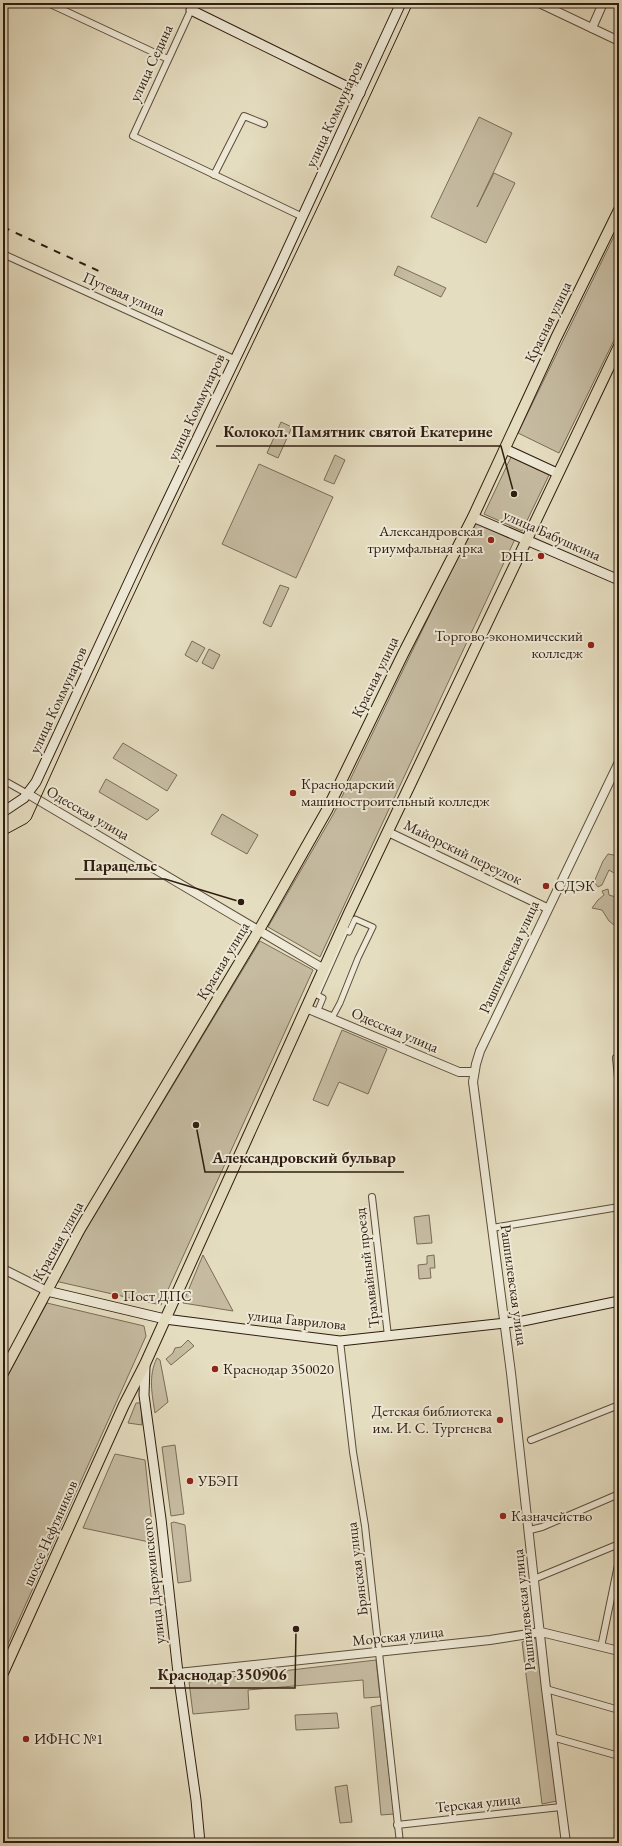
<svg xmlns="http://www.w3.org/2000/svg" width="622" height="1846" font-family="'EB Garamond',serif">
	<rect width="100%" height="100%" fill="#e5ddc0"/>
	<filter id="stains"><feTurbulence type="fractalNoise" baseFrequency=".005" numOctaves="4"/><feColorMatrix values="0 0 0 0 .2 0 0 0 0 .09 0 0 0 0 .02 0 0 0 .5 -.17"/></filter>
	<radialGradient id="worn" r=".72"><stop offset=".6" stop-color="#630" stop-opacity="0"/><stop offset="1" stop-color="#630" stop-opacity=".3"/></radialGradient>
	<g fill="#c6bca2" stroke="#7a6c58">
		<path d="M479,117L512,133L477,207L494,173L515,183L486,243L431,217Z"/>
		<path d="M619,226V330L559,453L518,433Z"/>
		<path d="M398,266L446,288L441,297L394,275Z"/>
		<path d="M281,422L292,427L278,458L267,453Z"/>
		<path d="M335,455L345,460L334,484L324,480Z"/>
		<path d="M511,457L549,475L522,531L484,514Z"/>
		<path d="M259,464L333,497L296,578L222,544Z"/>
		<path d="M475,521L515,539L320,957L268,927L334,813Z"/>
		<path d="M280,585L289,588L271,627L263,623Z"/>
		<path d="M192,641L205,648L197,662L185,655Z"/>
		<path d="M209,649L220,655L213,669L202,663Z"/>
		<path d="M123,743L177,775L167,791L113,758Z"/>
		<path d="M106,779L159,810L147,820L99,792Z"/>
		<path d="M222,814L258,835L247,854L211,834Z"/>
		<path d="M608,854L619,856V876L609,870L602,885L598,887L594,882L603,861Z"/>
		<path d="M608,889L609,895L619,898V929L609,921L602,910L592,908L598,900L604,895L602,891Z"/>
		<path d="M260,941L313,970L161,1305L55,1281Z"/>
		<path d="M342,1030L387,1049L368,1094L339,1082L328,1106L313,1100Z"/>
		<path d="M429,1215L432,1243L417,1244L414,1217Z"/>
		<path d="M203,1255L233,1311L183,1303Z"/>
		<path d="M434,1255L435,1268H430L431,1278L419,1279L418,1265L427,1264V1256Z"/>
		<path d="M47,1303L144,1326L146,1336L3,1655V1384Z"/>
		<path d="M188,1340L194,1346L171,1365L166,1359L173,1353L175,1348L181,1347Z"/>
		<path d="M157,1358L160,1360L168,1402L155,1413C152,1394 148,1376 157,1358Z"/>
		<path d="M136,1403H141L142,1425L128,1423Z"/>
		<path d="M175,1445L184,1514L171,1516L162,1447Z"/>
		<path d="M115,1454L145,1460L154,1543L83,1528Z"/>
		<path d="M174,1522L185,1525L191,1581L178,1583L171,1523Z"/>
		<path d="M537,1638L557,1801L542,1804L522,1642Z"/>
		<path d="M376,1660L380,1697L364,1698L363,1680L248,1690L249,1709L193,1714L189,1682Z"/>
		<path d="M381,1705L394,1814L381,1815L371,1707Z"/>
		<path d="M337,1713L339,1728L296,1730L295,1715Z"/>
		<path d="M347,1785L352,1822L340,1823L335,1787Z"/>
	</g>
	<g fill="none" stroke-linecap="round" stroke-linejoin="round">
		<defs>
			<path id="pedestrian" d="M355,919L373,927L358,958L340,1003L333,1016L318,1010L323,998L317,995L346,930L349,932Z"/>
			<g id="minor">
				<path d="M48,3L168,59"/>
				<path d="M191,10L133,136L303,217"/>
				<path d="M214,175L244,116L264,124"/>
				<path d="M3,254L234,359"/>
				<path d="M3,780L28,794"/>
				<path d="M616,1058L619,1087"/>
				<path d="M372,1197L388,1336"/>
				<path d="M492,1228L619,1207"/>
				<path d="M340,1341L353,1452L365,1526L400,1843"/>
				<path d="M531,1440L619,1405"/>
				<path d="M530,1530L542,1527L619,1494"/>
				<path d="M534,1579L619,1544"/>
				<path d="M601,1647L619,1560"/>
				<path d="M546,1689L619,1710"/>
				<path d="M552,1737L619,1756"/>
				<path d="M397,1825L561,1807"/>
			</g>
			<g id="tertiary">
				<path d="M539,3L619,41"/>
				<path d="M592,28L603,3"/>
				<path d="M28,794L324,969"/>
				<path d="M388,832L547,908"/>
				<path d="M306,1008L459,1072H474"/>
				<path d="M3,1269L47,1291"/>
				<path d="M178,1673L490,1640L541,1632L619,1651"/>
				<path d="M566,1843L546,1689L511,1373L473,1082L476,1064L480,1051L619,762"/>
			</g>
			<g id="secondary">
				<path d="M194,3L191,10L360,93"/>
				<path d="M505,449L557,473"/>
				<path d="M473,517L619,580"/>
				<path d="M3,812L24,798L36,782L140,558L276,274L401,3"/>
				<path d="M47,1291L165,1319L340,1341L523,1321L619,1301"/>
				<path d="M145,1366L144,1395L161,1519L178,1673L196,1800L200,1843"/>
			</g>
			<g id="primary">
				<path d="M3,1373L80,1229L259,930L327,810L403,654L473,517L556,338L619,210"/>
				<path d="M3,1673L124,1405L145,1364L349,913L619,346"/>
			</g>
		</defs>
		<use href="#pedestrian" stroke="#5c4d3b" stroke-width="7"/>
		<use href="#minor" stroke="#5c4d3b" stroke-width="8"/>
		<use href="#tertiary" stroke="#5c4d3b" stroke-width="10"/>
		<use href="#secondary" stroke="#2f1d0f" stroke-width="11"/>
		<use href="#primary" stroke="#2f1d0f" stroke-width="12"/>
		<use href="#pedestrian" stroke="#eee9d6" stroke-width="5"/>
		<use href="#minor" stroke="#eee9d6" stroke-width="6"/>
		<use href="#tertiary" stroke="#eee9d6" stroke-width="8"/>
		<use href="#secondary" stroke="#eee9d6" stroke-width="9"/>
		<use href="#primary" stroke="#e5ddc0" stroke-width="10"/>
		<path stroke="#2f1d0f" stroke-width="1" d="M3,836L27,823L31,819C153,544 288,276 413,3"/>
		<path stroke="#2f1d0f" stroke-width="2" stroke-dasharray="7 7" stroke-linecap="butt" d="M3,227L101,272"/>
	</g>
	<g fill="#8f2418" stroke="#eee9d6" stroke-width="1.5">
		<circle cx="491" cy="540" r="4"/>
		<circle cx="541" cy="556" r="4"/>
		<circle cx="591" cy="645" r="4"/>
		<circle cx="293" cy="793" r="4"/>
		<circle cx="546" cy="886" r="4"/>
		<circle cx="115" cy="1296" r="4"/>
		<circle cx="215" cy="1369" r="4"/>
		<circle cx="500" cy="1420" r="4"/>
		<circle cx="190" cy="1481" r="4"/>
		<circle cx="503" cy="1516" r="4"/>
		<circle cx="26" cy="1739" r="4"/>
	</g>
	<g text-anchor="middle" stroke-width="4" stroke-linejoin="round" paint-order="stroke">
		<g font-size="15" fill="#2f1d0f" stroke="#eee9d6">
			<text transform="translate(151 63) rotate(-65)" y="5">улица Седина</text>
			<text transform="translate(334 114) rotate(-65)" y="5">улица Коммунаров</text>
			<text transform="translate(124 294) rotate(24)" y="5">Путевая улица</text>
			<text transform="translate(548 322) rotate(-64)" y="5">Красная улица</text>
			<text transform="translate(196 407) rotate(-65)" y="5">улица Коммунаров</text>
			<text transform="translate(552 535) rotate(24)" y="5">улица Бабушкина</text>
			<text transform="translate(375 677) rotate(-64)" y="5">Красная улица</text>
			<text transform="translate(58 700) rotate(-65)" y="5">улица Коммунаров</text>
			<text transform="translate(88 813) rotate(30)" y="5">Одесская улица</text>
			<text transform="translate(463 852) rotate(26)" y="5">Майорский переулок</text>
			<text transform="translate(509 957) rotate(-65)" y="5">Рашпилевская улица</text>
			<text transform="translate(223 961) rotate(-59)" y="5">Красная улица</text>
			<text transform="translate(395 1030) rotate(23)" y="5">Одесская улица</text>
			<text transform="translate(58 1241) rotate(-61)" y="5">Красная улица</text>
			<text transform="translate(367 1268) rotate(-97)" y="5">Трамвайный проезд</text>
			<text transform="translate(514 1285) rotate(82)" y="5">Рашпилевская улица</text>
			<text transform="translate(297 1320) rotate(6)" y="5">улица Гаврилова</text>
			<text transform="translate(50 1533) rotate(-66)" y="5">шоссе Нефтяников</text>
			<text transform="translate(357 1569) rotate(-97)" y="5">Брянская улица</text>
			<text transform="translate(153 1581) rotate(-96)" y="5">улица Дзержинского</text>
			<text transform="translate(524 1610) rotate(-96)" y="5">Рашпилевская улица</text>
			<text transform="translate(398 1636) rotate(-6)" y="5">Морская улица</text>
			<text transform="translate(478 1803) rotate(-6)" y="5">Терская улица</text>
		</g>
		<g font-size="15" fill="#2f1d0f" stroke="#eee9d6" text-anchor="start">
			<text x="483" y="536" text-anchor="end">Александровская<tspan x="483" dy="17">триумфальная арка</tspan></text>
			<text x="533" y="561" text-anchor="end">DHL</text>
			<text x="583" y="641" text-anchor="end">Торгово-экономический<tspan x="583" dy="17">колледж</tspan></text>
			<text x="301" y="789">Краснодарский<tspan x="301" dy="17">машиностроительный колледж</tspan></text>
			<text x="554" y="891">СДЭК</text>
			<text x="123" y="1301">Пост ДПС</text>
			<text x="223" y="1374">Краснодар 350020</text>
			<text x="492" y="1416" text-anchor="end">Детская библиотека<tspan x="492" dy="17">им. И. С. Тургенева</tspan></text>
			<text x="198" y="1486">УБЭП</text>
			<text x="511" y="1521">Казначейство</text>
			<text x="34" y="1744">ИФНС №1</text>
		</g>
	</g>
	<path fill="none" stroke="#2f1d0f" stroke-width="1.5" d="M514 494L501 446H216M241 902L165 879H75M196 1125L205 1172H404M296 1629L295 1688H150"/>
	<g fill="#2f1d0f" stroke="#eee9d6" stroke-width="1.5">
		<circle cx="514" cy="494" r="4"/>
		<circle cx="241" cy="902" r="4"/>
		<circle cx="196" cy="1125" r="4"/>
		<circle cx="296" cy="1629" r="4"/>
	</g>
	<g font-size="16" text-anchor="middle" font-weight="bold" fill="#2f1d0f" stroke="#eee9d6" stroke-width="4" stroke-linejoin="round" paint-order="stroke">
		<text x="358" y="437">Колокол. Памятник святой Екатерине</text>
		<text x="120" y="871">Парацельс</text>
		<text x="304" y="1163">Александровский бульвар</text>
		<text x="222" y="1680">Краснодар 350906</text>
	</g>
	<rect width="622" height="1846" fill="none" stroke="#e5ddc0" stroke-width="16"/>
	<rect x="4" y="4" width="614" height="1838" fill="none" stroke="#2f1d0f" stroke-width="2"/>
	<rect x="8" y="8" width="606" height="1830" fill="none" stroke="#2f1d0f"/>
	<rect width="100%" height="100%" filter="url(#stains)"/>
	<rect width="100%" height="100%" fill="url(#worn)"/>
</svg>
